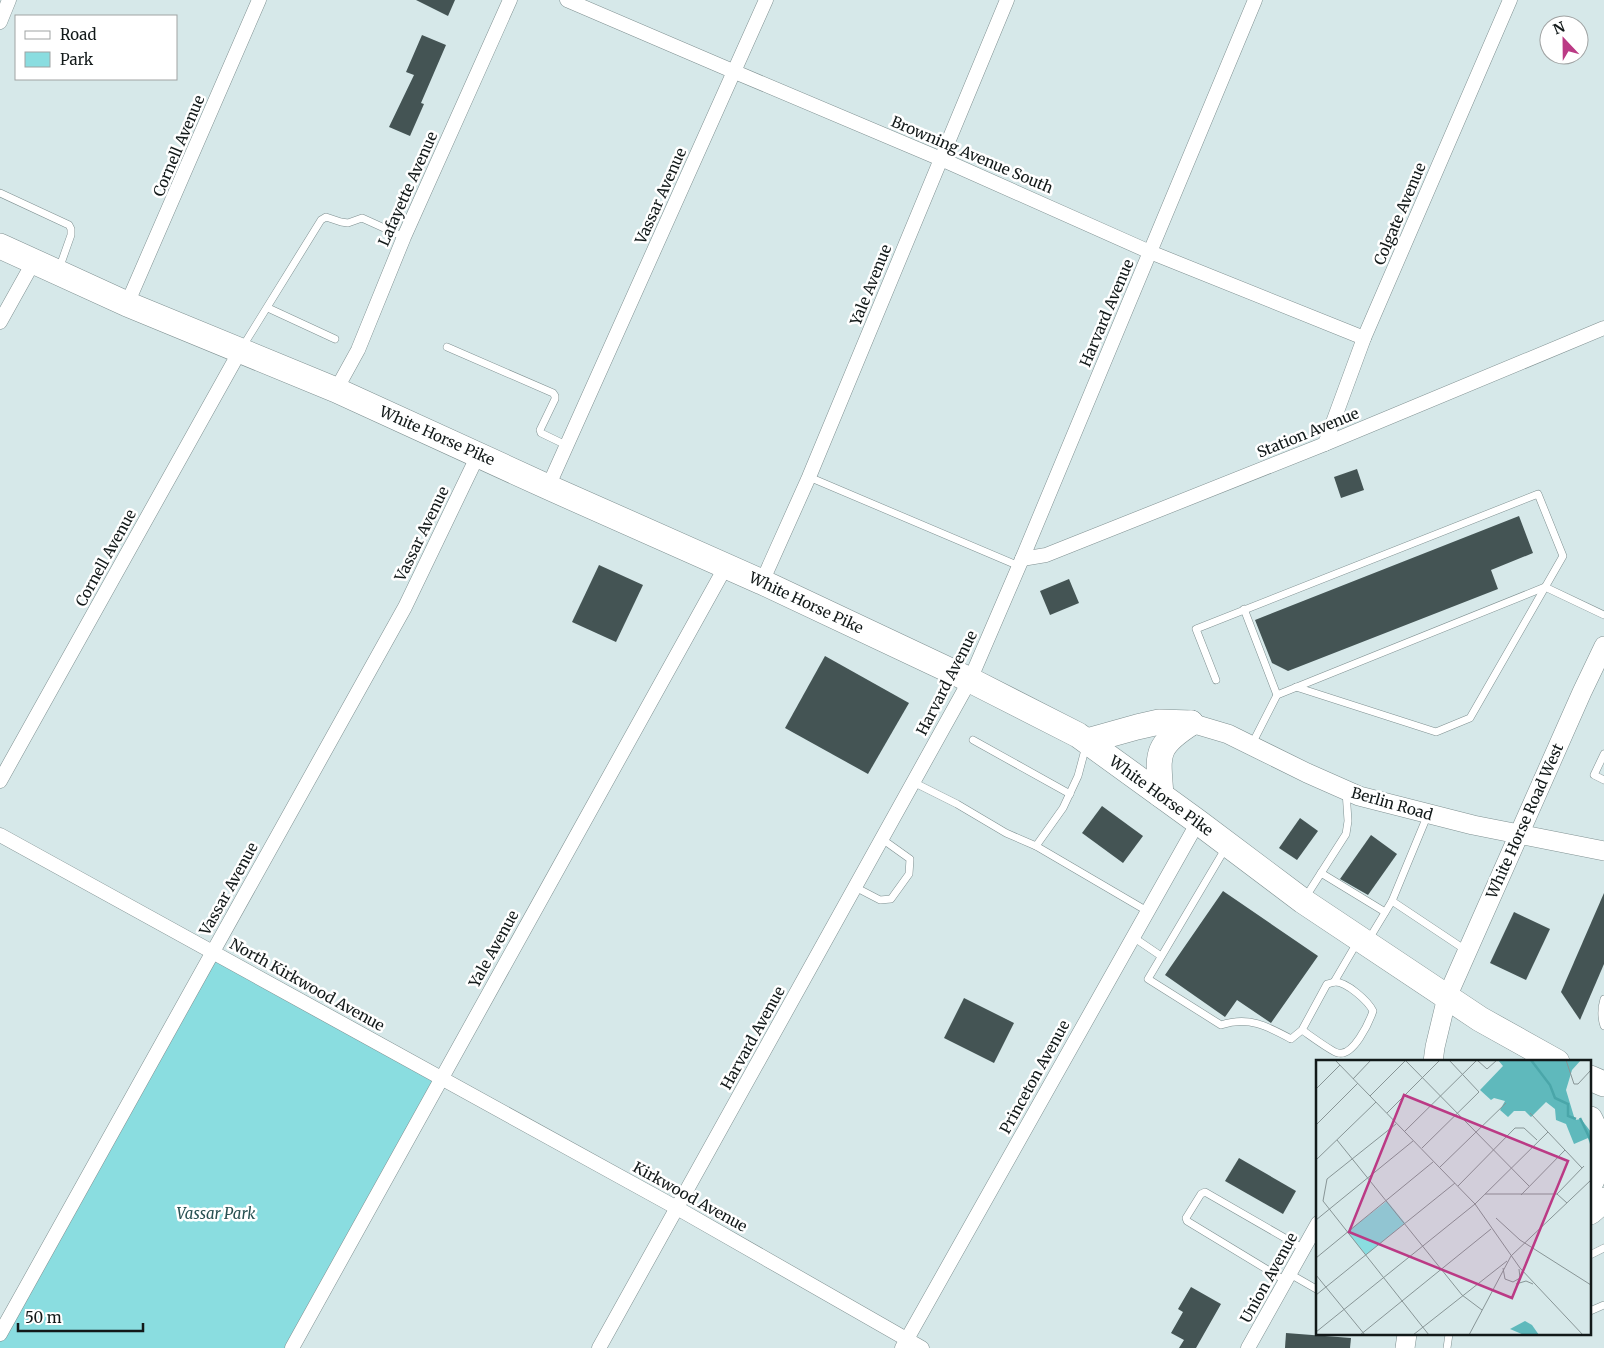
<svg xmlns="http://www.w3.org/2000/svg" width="1604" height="1348" font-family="Merriweather,serif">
	<rect width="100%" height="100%" fill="#d6e8e9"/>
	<path fill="#8adde0" d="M213,952L441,1077L292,1348H0V1334Z"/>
	<g fill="#445454">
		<path d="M416,0H455L448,16Z"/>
		<path d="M422,35L446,45L421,103L424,104L410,136L389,127L414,75L406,72Z"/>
		<path d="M1357,469L1364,490L1341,498L1334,477Z"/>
		<path d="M1519,516L1533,553L1491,570L1498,589L1288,671L1272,663L1255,620Z"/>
		<path d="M599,565L643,585L616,642L572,622Z"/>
		<path d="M1069,579L1079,603L1050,615L1040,591Z"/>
		<path d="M825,656L909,703L868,774L785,728Z"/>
		<path d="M1102,806L1143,836L1123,863L1082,833Z"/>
		<path d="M1300,818L1318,831L1297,860L1279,848Z"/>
		<path d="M1371,835L1397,854L1368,895L1340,879Z"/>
		<path d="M1223,891L1318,956L1271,1023L1237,1000L1225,1017L1165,975Z"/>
		<path d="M1604,893V964L1580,1020L1561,992Z"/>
		<path d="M1514,912L1550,929L1526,980L1490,963Z"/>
		<path d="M964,998L1014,1023L994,1063L944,1038Z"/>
		<path d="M1239,1158L1296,1191L1283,1214L1225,1181Z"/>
		<path d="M1191,1287L1221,1304L1196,1348H1179L1184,1340L1171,1333L1183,1312L1178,1309Z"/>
		<path d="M1286,1333L1351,1338L1350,1348H1285Z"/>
	</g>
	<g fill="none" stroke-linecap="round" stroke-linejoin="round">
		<defs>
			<g id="lane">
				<path d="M0,193L69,225L71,229V235L59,269"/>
				<path d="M268,308L335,339"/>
				<path d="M243,346L321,220L326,217L341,222L348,223L362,218L404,237"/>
				<path d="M447,347L553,393L555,396V399L540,430L541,433L566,445"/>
				<path d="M809,477L1019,566"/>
				<path d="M1244,609L1277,695"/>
				<path d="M1216,680L1196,629L1538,494L1563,556L1470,718L1436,732L1296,687"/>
				<path d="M973,740L1070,794"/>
				<path d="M1251,746L1277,695L1545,587L1604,615"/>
				<path d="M1604,754L1594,775L1604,780"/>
				<path d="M913,782L957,804L1006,833L1036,846L1063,808L1078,776L1086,746"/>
				<path d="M1036,846L1147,911"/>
				<path d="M1225,849L1148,979L1221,1025C1249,1016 1267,1026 1291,1039L1302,1030C1308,1034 1332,1052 1338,1053C1353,1057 1369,1023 1373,1011C1368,1001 1347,982 1335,982C1333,982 1329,984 1327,984L1302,1030"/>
				<path d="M1321,873L1346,834L1348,821L1346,791"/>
				<path d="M855,887L880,900L891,899L909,874L910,859L882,839"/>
				<path d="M1305,898L1321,873L1385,912"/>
				<path d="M1392,901L1428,814"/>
				<path d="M1133,937L1161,956"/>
				<path d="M1369,939L1392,901L1467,951"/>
				<path d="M1334,982L1358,941"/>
				<path d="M1604,999C1601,1009 1601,1017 1604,1026"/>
				<path d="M1590,1255L1604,1248"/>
				<path d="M1290,1274L1318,1290"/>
				<path d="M1286,1281L1187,1221L1186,1218L1201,1194L1205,1192L1304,1249"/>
				<path d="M1590,1311L1604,1305"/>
				<path d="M1447,1348L1449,1334"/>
			</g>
			<g id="street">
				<path d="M567,0L735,72L941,159L1150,252L1364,338"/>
				<path d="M0,22L9,0"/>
				<path d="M127,304L259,0"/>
				<path d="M0,322L34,261"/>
				<path d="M336,390L358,350L404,237L510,0"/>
				<path d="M1325,444L1364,338L1510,0"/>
				<path d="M548,487L766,0"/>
				<path d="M1022,559L1046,555L1325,444L1604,328"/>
				<path d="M762,582L809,477L1007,0"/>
				<path d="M0,781L240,351"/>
				<path d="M0,835L677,1208L922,1348"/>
				<path d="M0,1334L405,607L478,455"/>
				<path d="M292,1348L726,566"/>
				<path d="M599,1348L970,680L1022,559L1255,0"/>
				<path d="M902,1348L1198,822"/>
				<path d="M1248,1348L1318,1223"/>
			</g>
			<g id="secondary">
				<path d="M1191,723L1228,734L1307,773L1359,796L1473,825L1604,851"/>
				<path d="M1433,1062L1435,1047L1447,997L1582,692L1604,646"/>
				<path d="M1405,1348L1407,1334"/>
			</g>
			<g id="highway">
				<path d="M0,246L127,304L336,390L548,487L762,582L970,680L1078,735L1198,822L1303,901L1480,1019L1557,1062"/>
				<path d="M1087,741L1137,727L1159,722L1191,723"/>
				<path d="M1161,795C1158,754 1154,747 1191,723"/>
				<path d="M1590,1078L1604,1084"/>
				<path d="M1590,1119C1603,1144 1602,1159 1590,1184"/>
				<path d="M1590,1212L1604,1200"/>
			</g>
		</defs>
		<use href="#lane" stroke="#7f9091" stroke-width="8"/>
		<use href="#street" stroke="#7f9091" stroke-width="15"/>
		<use href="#secondary" stroke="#7f9091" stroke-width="20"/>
		<use href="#highway" stroke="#7f9091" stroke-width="26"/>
		<use href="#lane" stroke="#fff" stroke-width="7"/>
		<use href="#street" stroke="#fff" stroke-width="14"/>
		<use href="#secondary" stroke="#fff" stroke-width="19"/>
		<use href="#highway" stroke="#fff" stroke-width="25"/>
	</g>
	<g text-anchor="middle" stroke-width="5" stroke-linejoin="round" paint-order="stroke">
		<g font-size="15" fill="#121919" stroke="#fff">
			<text transform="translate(179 146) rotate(-67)" y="5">Cornell Avenue</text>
			<text transform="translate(972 155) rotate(23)" y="5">Browning Avenue South</text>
			<text transform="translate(408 189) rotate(-66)" y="5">Lafayette Avenue</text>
			<text transform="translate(661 196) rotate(-66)" y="5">Vassar Avenue</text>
			<text transform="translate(1400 214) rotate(-67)" y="5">Colgate Avenue</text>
			<text transform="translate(871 285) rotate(-68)" y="5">Yale Avenue</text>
			<text transform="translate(1107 313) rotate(-67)" y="5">Harvard Avenue</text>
			<text transform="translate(1308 433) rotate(-22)" y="5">Station Avenue</text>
			<text transform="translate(437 436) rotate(24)" y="5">White Horse Pike</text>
			<text transform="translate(422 534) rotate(-64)" y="5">Vassar Avenue</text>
			<text transform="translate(106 558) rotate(-61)" y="5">Cornell Avenue</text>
			<text transform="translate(806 603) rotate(25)" y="5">White Horse Pike</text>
			<text transform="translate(947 683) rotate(-63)" y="5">Harvard Avenue</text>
			<text transform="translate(1161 796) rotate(36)" y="5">White Horse Pike</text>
			<text transform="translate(1392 804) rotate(16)" y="5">Berlin Road</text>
			<text transform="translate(1525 821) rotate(-66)" y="5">White Horse Road West</text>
			<text transform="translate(229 889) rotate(-61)" y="5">Vassar Avenue</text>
			<text transform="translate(494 949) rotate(-61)" y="5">Yale Avenue</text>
			<text transform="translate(307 985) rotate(29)" y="5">North Kirkwood Avenue</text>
			<text transform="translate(753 1038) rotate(-61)" y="5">Harvard Avenue</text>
			<text transform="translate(1035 1077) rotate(-61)" y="5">Princeton Avenue</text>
			<text transform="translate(690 1197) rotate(29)" y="5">Kirkwood Avenue</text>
			<text transform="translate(1269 1278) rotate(-61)" y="5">Union Avenue</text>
		</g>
		<g font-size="15" font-style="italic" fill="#275052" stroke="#fff">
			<text x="216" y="1219">Vassar Park</text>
		</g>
	</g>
	<g transform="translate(1316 1060)">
		<rect width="275" height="275" fill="#d6e8e9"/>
		<path d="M71,141L89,163L50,195L31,172Z" fill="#8adde0"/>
		<path d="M182,0H265L256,10L250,30L259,60L265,59L275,72V87L272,78L258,84L250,64L240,60L239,49L230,42L215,57L209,51H198L192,57L184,50L189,41L178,38L175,40L164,30L187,6ZM209,261L216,265L223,275H208L194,269Z" fill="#5fb9bc"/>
		<path fill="none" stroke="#4aa6a9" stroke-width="2.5" d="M215,0L234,25L239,38L252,44V56L260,59M264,58L275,81"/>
		<path fill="none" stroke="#889596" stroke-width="1" d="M19,0L159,144L204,208L267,275M89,0L213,126M161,0L171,9L181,0M250,0L258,24H262L275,10M37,19L55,0M0,29L24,5M54,36L90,0M71,53L124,0M214,53L266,108M80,64L11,119L7,141L113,275M0,65L42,23M89,71L161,0M21,80L146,235L166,250M106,88L163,32L133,0M0,100L60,42M124,107L190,43M142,126L199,68H208L221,80M169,134H241L251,143M241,134L268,106M205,135L249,90M180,158L204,180L275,225M0,160L97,81M0,198L117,102M187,208L189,219L197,222L204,218L203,209M0,215L49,275M200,224L210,221L217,224M0,235L139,123M0,272L159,144L232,72M44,275L175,169M97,275L191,201M153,275L195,196L275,120"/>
		<path fill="#bb3a85" fill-opacity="0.15" stroke="#bb3a85" stroke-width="2.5" d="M88,35L252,101L196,238L33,172Z"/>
		<rect width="275" height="275" fill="none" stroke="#121919" stroke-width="2.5"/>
	</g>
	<rect x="15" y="15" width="162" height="65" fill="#ffffff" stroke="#a0a3a3"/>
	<rect x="25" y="31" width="25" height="8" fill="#ffffff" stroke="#a0a3a3"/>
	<text x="60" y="40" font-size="15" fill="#121919">Road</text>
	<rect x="25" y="52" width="25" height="15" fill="#8adde0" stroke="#a0a3a3"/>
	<text x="60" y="65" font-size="15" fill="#121919">Park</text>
	<g transform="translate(1564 40) rotate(338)"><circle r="24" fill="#ffffff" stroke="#a0a3a3"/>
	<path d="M0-4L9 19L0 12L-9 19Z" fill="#bb3a85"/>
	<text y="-8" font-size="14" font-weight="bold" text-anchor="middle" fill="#121919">N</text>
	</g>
	<path d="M18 1323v8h125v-8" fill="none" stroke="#121919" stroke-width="2.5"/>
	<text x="25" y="1323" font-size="15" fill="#121919" stroke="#ffffff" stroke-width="4" paint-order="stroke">50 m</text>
</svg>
